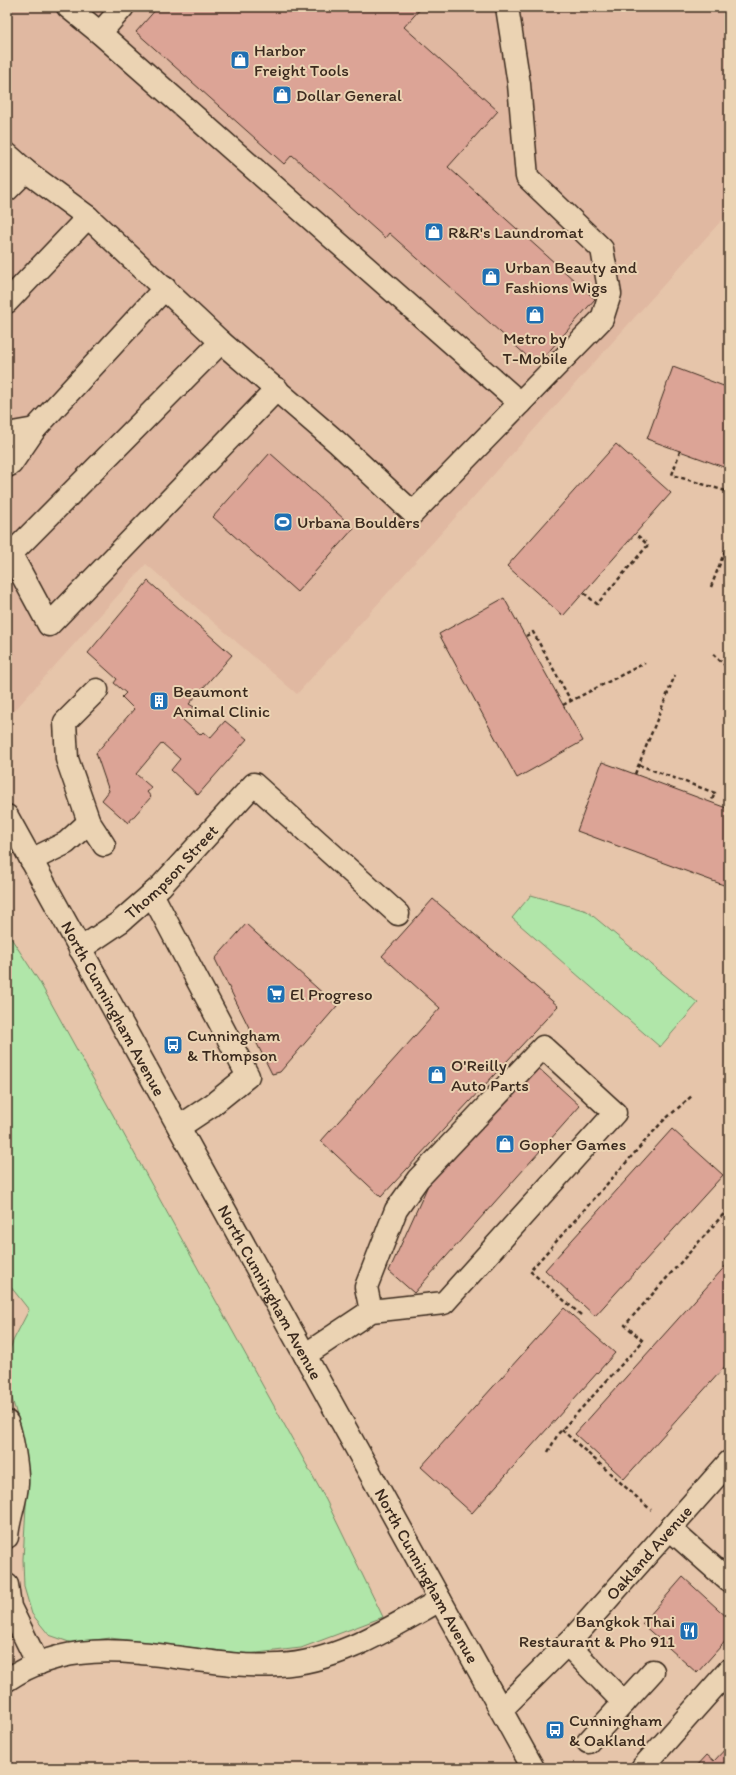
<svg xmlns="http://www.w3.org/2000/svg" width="736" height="1775" font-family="Itim,sans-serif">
	<rect width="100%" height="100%" fill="#e6c5aa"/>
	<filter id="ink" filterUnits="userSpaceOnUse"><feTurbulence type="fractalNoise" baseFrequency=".025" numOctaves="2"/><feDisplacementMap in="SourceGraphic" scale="8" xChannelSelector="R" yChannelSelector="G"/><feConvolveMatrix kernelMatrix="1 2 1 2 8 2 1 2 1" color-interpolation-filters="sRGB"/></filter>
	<g filter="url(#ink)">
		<path fill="#e0b8a1" d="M7,7H725L729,10V212L297,694L146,564L7,719Z"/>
		<g fill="#b0e6a9" stroke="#768864">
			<path d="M531,895L587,911L698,1003L660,1047L512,918Z"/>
			<path d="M7,932L39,981L326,1500L383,1617L301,1648L248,1654L110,1638L72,1643L49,1635L32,1614L24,1587L23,1559L26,1506L24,1453L19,1422L7,1382V1356L14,1339L29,1310L7,1282Z"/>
		</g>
		<g fill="#dca496" stroke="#3b2a1e">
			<path d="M158,7H422L404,27L498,111L448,167L595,299L537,365L389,233L385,238L292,155L284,164L136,32Z"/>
			<path d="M673,367L729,388V469L647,439Z"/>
			<path d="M616,444L671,493L563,616L507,566Z"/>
			<path d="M270,453L354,528L297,592L213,517Z"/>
			<path d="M148,581L232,655L189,704L194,707L183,720L200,735L203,732L210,738L225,721L247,739L198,795L171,770L180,759L162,743L136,774L152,788L147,792L151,797L128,823L102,800L109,791L96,753L134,709L122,697L126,693L114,683L117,679L88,653Z"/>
			<path d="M504,598L583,741L517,778L439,634Z"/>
			<path d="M602,762L729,809V887L577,831Z"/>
			<path d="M433,899L558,1006L381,1197L321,1141L440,1008L382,956Z"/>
			<path d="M246,924L337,1006L280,1072L272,1074L215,959Z"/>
			<path d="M534,1064L580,1106L414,1293L389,1271L430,1181Z"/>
			<path d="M672,1129L723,1175L595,1316L545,1270Z"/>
			<path d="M729,1262V1362L624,1479L575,1434Z"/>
			<path d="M564,1308L615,1353L472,1513L421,1467Z"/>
			<path d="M683,1577L729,1619V1637L697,1673L642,1624Z"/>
			<path d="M729,1745V1768H695L707,1755L714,1761Z"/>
		</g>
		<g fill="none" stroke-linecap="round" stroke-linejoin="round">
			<defs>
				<g id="minor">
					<path d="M507,7L519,84L527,177L602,249L610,294L602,319L520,403"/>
					<path d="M100,33L123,7"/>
					<path d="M7,154L26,171L88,217L221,342L338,443L413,513L520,403L100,33L68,7"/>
					<path d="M7,190L26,171"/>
					<path d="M7,302L88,217"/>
					<path d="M35,429L165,288"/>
					<path d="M7,434L35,429L11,464L7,466"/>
					<path d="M7,547L49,625L277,389"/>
					<path d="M11,554L221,342"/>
					<path d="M97,690L65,722L67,759L89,822L104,845"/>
					<path d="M31,860L66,843L89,822"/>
					<path d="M152,894L248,1076L212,1105L179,1127"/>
					<path id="s1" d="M80,949L120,922L161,886L254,784L398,914"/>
					<path d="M305,1355L371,1311L444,1303L615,1113L543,1047L418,1179L396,1210L366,1287L371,1311"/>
					<path d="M7,1422C12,1435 18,1470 17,1484C16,1502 8,1519 7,1537"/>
					<path d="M670,1529L729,1581"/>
					<path d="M7,1585L10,1607L38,1664"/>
					<path d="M567,1644L624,1703"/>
					<path d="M7,1680C91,1622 188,1671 279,1665C338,1662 390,1628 440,1600"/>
					<path id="s2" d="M501,1710L574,1637L729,1462"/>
					<path d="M588,1742L653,1671"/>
					<path d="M642,1768L729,1670"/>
				</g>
				<g id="major">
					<path id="s3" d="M7,816L533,1768"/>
				</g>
			</defs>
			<use href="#minor" stroke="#3b2a1e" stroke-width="25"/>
			<use href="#major" stroke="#3b2a1e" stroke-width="25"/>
			<g stroke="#3b2a1e" stroke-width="2.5" stroke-dasharray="4 3" stroke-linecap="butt">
				<path d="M680,451L672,475L729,492"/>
				<path d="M711,587L729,540"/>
				<path d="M584,593L597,604L648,545L636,534"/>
				<path d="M725,610L729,608"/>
				<path d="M526,636L533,632L571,701"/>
				<path d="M713,654L729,669"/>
				<path d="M563,705L645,663"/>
				<path d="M639,765L715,793L711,802"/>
				<path d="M635,774L675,675"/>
				<path d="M581,1315L530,1271L662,1122L693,1095"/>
				<path d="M562,1430L651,1510"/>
				<path d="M548,1452L558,1434L643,1341L625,1325L729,1208"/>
			</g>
			<use href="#minor" stroke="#ebd3b3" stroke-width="22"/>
			<use href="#major" stroke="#ebd3b3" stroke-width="22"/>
		</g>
	</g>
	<defs>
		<symbol id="shop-square" viewBox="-11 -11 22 22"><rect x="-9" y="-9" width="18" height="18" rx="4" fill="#1f6fb2" stroke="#ebd3b3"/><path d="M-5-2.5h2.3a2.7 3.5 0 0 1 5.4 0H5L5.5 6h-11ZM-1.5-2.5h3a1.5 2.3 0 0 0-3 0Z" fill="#fff"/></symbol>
		<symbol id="stadium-square" viewBox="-11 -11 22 22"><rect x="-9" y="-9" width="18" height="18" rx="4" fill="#1f6fb2" stroke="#ebd3b3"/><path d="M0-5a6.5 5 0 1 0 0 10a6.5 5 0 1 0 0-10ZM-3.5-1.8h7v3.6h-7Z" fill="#fff"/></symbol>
		<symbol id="building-square" viewBox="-11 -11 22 22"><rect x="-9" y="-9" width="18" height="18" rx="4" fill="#1f6fb2" stroke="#ebd3b3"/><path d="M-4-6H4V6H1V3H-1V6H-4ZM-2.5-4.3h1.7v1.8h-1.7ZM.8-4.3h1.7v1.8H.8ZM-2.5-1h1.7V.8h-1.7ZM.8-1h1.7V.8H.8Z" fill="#fff"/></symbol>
		<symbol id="supermarket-square" viewBox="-11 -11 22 22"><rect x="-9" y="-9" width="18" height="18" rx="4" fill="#1f6fb2" stroke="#ebd3b3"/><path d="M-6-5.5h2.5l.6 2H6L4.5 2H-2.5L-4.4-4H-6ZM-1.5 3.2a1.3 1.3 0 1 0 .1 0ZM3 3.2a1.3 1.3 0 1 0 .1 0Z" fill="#fff"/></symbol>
		<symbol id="bus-square" viewBox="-11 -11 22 22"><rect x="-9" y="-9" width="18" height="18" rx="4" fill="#1f6fb2" stroke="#ebd3b3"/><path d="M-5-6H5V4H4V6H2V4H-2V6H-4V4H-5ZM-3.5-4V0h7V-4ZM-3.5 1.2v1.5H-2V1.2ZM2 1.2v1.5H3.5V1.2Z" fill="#fff"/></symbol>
		<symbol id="restaurant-square" viewBox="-11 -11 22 22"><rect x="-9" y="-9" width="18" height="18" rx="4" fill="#1f6fb2" stroke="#ebd3b3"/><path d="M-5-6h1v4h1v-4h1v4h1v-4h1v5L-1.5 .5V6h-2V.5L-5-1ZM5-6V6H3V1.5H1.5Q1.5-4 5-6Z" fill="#fff"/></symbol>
	</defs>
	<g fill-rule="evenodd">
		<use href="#shop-square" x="229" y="49" width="22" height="22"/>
		<use href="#shop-square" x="271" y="84" width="22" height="22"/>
		<use href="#shop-square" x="423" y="221" width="22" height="22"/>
		<use href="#shop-square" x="480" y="266" width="22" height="22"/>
		<use href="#shop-square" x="524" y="304" width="22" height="22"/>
		<use href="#stadium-square" x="272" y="511" width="22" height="22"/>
		<use href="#building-square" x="148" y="690" width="22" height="22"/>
		<use href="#supermarket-square" x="265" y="983" width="22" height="22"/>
		<use href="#bus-square" x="162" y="1034" width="22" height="22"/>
		<use href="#shop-square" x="426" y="1064" width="22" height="22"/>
		<use href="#shop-square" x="494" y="1133" width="22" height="22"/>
		<use href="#restaurant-square" x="678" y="1620" width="22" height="22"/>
		<use href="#bus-square" x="544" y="1719" width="22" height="22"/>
	</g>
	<g text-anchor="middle" stroke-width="4" stroke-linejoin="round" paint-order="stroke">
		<g font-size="17" fill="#3b2a1e" stroke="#ebd3b3" text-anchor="start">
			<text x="254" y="56">Harbor<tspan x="254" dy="20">Freight Tools</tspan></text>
			<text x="296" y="101">Dollar General</text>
			<text x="448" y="238">R&amp;R's Laundromat</text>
			<text x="505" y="273">Urban Beauty and<tspan x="505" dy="20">Fashions Wigs</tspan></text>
			<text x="535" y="344" text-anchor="middle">Metro by<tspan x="535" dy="20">T-Mobile</tspan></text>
			<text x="297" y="528">Urbana Boulders</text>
			<text x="173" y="697">Beaumont<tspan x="173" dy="20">Animal Clinic</tspan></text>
			<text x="290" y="1000">El Progreso</text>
			<text x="187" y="1041">Cunningham<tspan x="187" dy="20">&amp; Thompson</tspan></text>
			<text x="451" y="1071">O'Reilly<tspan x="451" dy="20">Auto Parts</tspan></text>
			<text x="519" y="1150">Gopher Games</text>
			<text x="675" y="1627" text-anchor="end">Bangkok Thai<tspan x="675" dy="20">Restaurant &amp; Pho 911</tspan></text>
			<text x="569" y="1726">Cunningham<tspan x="569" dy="20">&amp; Oakland</tspan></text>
		</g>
		<g font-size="17" fill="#3b2a1e" stroke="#ebd3b3">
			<text dy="6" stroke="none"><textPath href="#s1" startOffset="120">Thompson Street</textPath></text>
			<text dy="6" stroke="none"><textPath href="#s3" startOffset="220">North Cunningham Avenue</textPath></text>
			<text dy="6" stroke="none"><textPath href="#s3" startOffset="544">North Cunningham Avenue</textPath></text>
			<text dy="6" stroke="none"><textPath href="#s2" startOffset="216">Oakland Avenue</textPath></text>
			<text dy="6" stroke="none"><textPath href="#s3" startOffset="868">North Cunningham Avenue</textPath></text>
		</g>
	</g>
	<rect width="736" height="1775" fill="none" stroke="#ebd3b3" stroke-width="24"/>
	<rect x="12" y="12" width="712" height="1751" fill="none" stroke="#3b2a1e" stroke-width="1.5" filter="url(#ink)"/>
</svg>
